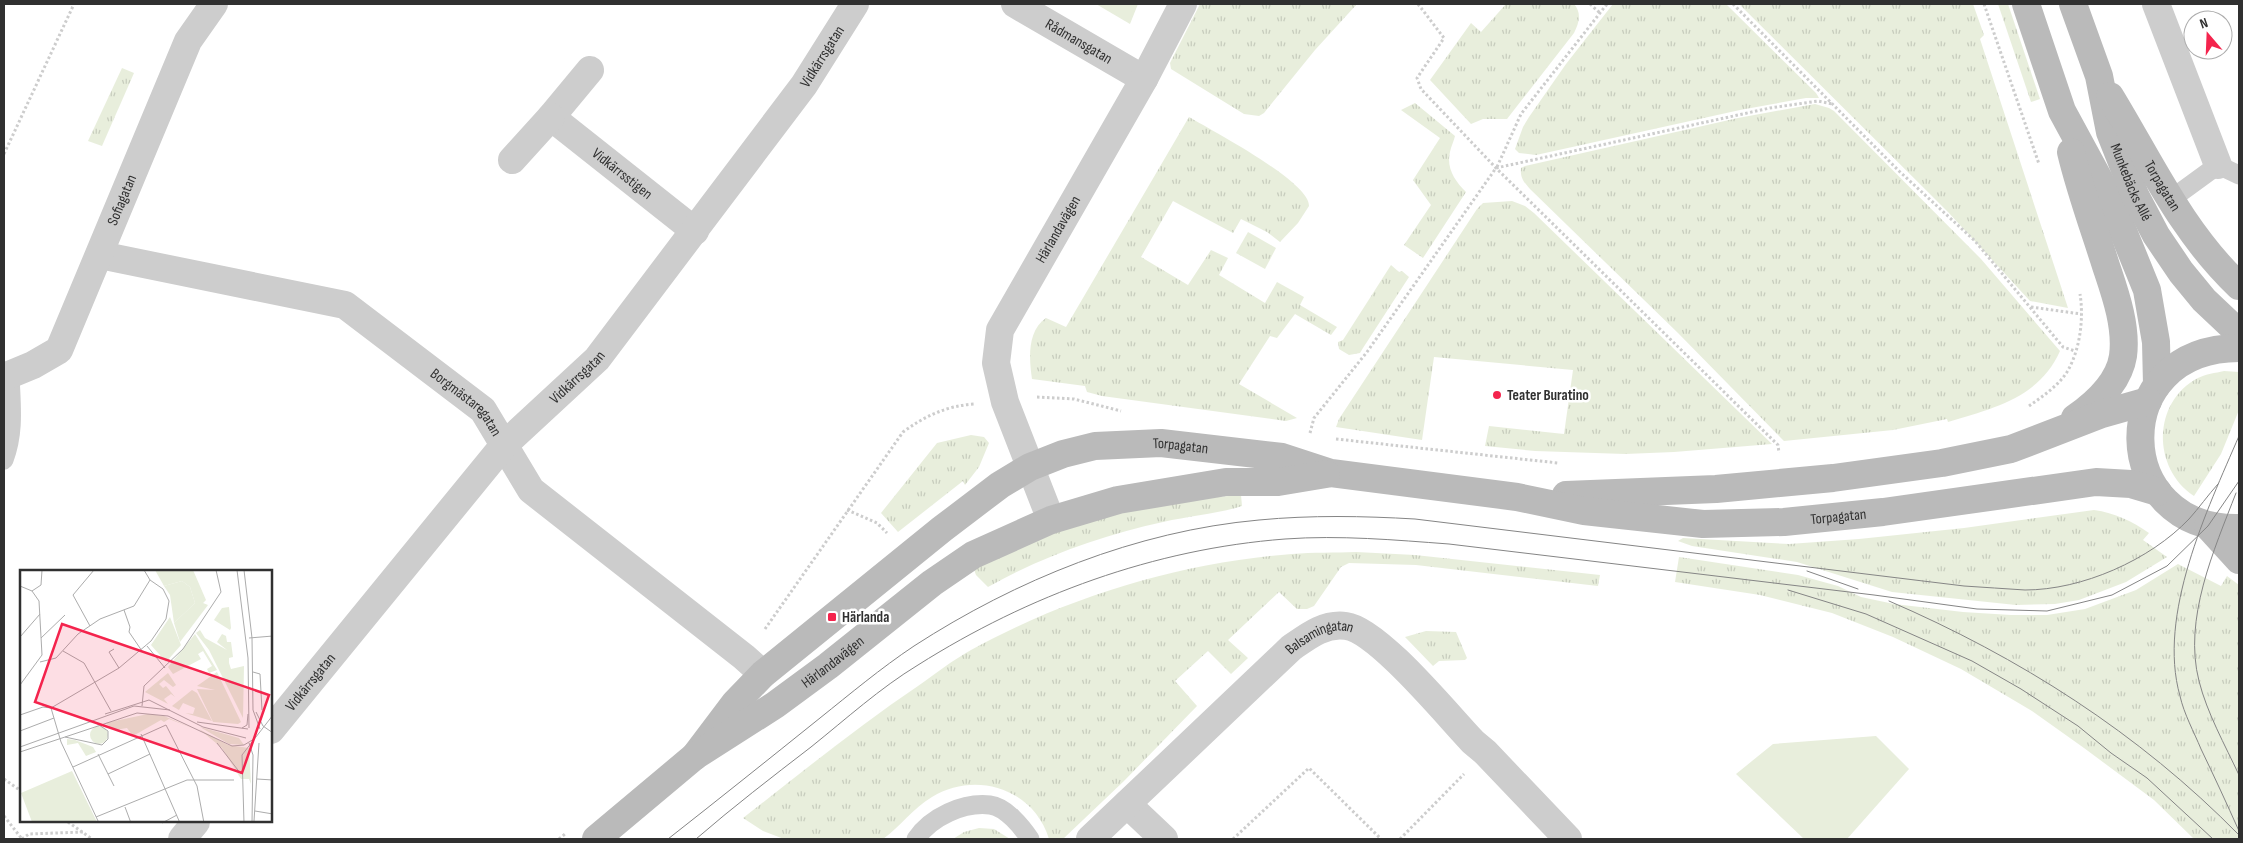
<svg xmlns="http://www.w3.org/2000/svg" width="2243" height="843" font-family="'Sofia Sans Condensed',sans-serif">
	<defs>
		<pattern id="grass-tufts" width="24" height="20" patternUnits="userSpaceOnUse" patternTransform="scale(1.25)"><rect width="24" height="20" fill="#e8eedc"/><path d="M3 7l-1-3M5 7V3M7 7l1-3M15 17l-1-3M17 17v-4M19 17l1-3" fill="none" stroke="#c7ccbd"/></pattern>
	</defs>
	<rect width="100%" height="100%" fill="#fff"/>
	<g fill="url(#grass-tufts)">
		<path d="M1200,4H1357L1315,50L1264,113L1259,116L1244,114L1171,69L1170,63Z"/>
		<path d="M1506,4H1574C1582,13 1579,23 1574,33L1507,119H1483L1471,124L1430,80L1471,23L1481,32Z"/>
		<path d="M1613,4H1726L1816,93L1819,98H1806L1740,110L1536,155L1519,153L1515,149L1523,127L1529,117L1566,64Z"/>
		<path d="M1739,4H1973L1984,35L1980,39L2068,308L2030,301L1948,212Z"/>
		<path d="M1998,4H2008L2040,99L2031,102Z"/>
		<path d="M122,68L134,73L102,146L88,141Z"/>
		<path d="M1415,103L1455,136C1454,141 1451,146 1450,152C1446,168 1455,181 1466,192L1423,258L1404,245L1431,205L1413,180L1440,138L1401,110Z"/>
		<path d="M1815,104L1829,108L1834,111L1981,259L2060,351C2039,398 1994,408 1948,422L1947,419L1893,430L1784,441L1678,333L1530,189C1524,182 1520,178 1521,168L1525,166L1738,118Z"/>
		<path d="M1189,117C1211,130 1310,182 1309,206L1298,223L1280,242L1267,232L1241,219L1233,233L1173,201L1141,257L1188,285L1211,250L1228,258L1219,275L1265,303L1277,282L1304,297L1300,305L1337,327L1331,335L1295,314L1277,338L1270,336L1239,384L1297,418L1286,421L1102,396L1087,392L1085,386L1032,379C1029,359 1027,331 1046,318L1066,327Z"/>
		<path d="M1512,201L1525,206L1534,213L1772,444L1674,452L1625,454L1535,451L1485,446L1489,426L1564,434L1573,370L1434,357L1422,440L1336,427L1339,419L1477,209L1483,203Z"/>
		<path d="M1248,232L1276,248L1265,269L1236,253Z"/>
		<path d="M1391,265L1399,272L1402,271L1409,277L1363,348L1360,353L1349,355L1339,349L1338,342L1343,340Z"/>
		<path d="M2224,371L2239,372V410L2221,454L2194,496C2152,468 2152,402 2198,378C2206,374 2215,373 2224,371Z"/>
		<path d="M971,435L984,437L989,443L979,467L965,485L963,481L898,532L881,513L937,443Z"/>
		<path d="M1241,495L1242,506C1217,514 1189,516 1163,522C1103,535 1041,557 988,587L976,575L973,567L1028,540L1112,514L1203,498Z"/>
		<path d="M2094,510C2115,513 2132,521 2149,533L2143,540L2167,557L2126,582L2079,600L2055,604L2016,605L1892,592L1797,562L1692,546L1678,541L1683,538L1789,544L1859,539L1964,528Z"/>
		<path d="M1356,552L1415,555L1600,575L1598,586L1416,565L1349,563L1341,567L1314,606L1307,609H1297L1279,592L1228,640L1248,658L1231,674L1208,651L1175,681L1197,706L1124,781L1063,839H1049C1034,789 976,770 932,797C913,808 901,826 883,839H784L763,831L743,818C801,773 857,727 918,686C935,674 953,660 971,650C1070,596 1180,563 1292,554C1313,552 1335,553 1356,552Z"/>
		<path d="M1679,557L1798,575L1838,586L1861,597L1894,604L1963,612L2011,615H2047L2085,609L2136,590L2178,564L2221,586L2227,576L2239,585V839H2194L2154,800L2084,748L2032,711L1961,669L1893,637L1832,613L1760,595L1675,582Z"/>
		<path d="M1426,631L1456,632L1467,658L1465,660L1439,661L1433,666L1405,637Z"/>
		<path d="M979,828L994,829L1010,839H953L964,832Z"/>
	</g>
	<g fill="#e8eedc">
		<path d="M1096,4H1138L1130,24Z"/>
		<path d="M1876,736L1909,769L1847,839H1804L1736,774L1773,744Z"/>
	</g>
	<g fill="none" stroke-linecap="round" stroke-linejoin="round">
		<g stroke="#cdcdcd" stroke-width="3" stroke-dasharray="2.5 2.5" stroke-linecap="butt">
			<path d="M1418,4L1444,38L1417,78L1421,89L1496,168L1778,445L1779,453"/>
			<path d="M1590,4L1600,13"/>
			<path d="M1733,4L1899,171L1975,241L2063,347L2075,351"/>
			<path d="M1984,4L2039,164"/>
			<path d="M4,154L74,4"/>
			<path d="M1497,167L1521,114L1607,4"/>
			<path d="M2031,307L2081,314"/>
			<path d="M1037,397L1074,399L1121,411"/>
			<path d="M2029,406C2043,396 2058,386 2067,372C2080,350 2084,319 2080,294"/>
			<path d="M1310,433L1314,418L1367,352L1496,168L1770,108L1818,101L1833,104"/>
			<path d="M1336,439L1558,463"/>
			<path d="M847,510L877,523L887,533"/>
			<path d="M765,629L903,432C925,416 946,406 974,404"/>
			<path d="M4,779L21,791"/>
			<path d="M4,816L22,839"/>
			<path d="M68,822L92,839"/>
			<path d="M22,839L29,834L83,832"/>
			<path d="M559,839L565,834"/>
			<path d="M1233,839L1309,768L1381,839"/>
			<path d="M1400,839L1464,774"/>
		</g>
		<g stroke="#cdcdcd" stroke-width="19">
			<path d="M2170,200L2218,165L2239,175"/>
			<path d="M4,460C15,431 11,404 10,374"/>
			<path d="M916,839C931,817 963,802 990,805C1006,807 1022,827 1030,839"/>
		</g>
		<g stroke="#cdcdcd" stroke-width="28">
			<path id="s1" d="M1015,4L1144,79"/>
			<path d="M2156,4L2218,165"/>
			<path id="s2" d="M590,70L551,117L695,231"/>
			<path d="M512,160L551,117"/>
			<path id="s3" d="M100,255L345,305L483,410L531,490L744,657L763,674"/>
			<path id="s4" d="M4,377L33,365L59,350L188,41L214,4"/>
			<path id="s5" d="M1051,520L1005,402L996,363L1000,330L1144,79L1183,4"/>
			<path id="s6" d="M271,730L503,446L597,359L804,85L855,4"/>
			<path d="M1127,804L1164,839"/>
			<path d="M182,839L196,822"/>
			<path id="s7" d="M1090,839L1291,648C1308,636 1324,623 1346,626C1378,630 1448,716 1473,742L1485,752L1568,839"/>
		</g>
		<g stroke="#bababa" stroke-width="28">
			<path d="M2026,4L2062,111L2100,181L2123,231L2147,290L2156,342L2157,385"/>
			<path id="s8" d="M2073,4L2099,76L2110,132L2135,195L2156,235L2181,272L2204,300L2239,333"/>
			<path id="s9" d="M2110,96C2151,163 2181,231 2239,286"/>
			<path d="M2071,152C2080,190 2094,228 2106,266C2115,293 2127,326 2123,356C2119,382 2095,404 2075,418"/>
			<path d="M2239,348C2105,348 2110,531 2239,528"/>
			<path d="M1566,495L1716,489L1833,478L1942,463L2011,449L2102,414L2148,401"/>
			<path d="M2208,526L2239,560"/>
			<path id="s10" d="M695,756L735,703L763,674L942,529L1000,485L1030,467L1063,454L1095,446L1161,443L1282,457L1331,473L1517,497L1584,511L1703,524L1784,522L1883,512L2096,482L2131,484L2158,492"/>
			<path id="s11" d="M596,839L695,756L775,705L828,666L932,583L973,555L1051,520L1118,500L1226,482H1278L1326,474"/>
		</g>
		<g stroke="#858585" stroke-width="1">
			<path d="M2236,493C2214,550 2183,619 2199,681C2207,713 2225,745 2239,775"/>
			<path d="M1807,571L1858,589"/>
			<path d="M1788,590L1866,614L1972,661L2021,689L2078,726L2111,753L2147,778L2213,839"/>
			<path d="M1889,601C2019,657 2139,733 2239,835"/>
			<path d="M2239,831C2227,804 2214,776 2201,749C2194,732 2184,714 2180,696C2157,615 2207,510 2239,436"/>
			<path d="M668,839C719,799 769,759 820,718C850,694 881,668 914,646C1016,580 1136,531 1259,520C1311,515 1363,516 1415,519L1964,586C1984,587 2005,589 2025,590C2082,590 2150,560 2189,519C2199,508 2208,495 2218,484"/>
			<path d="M696,839C733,807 772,777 811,747C846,719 880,688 918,665C1029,595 1154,549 1285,539C1340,535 1395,540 1449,544L1874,595L1977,609L2047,611L2112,595L2167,566L2208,526L2239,481"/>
			<path d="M696,839H731"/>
		</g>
	</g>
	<g fill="#f4244d" stroke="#fff" stroke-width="2">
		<circle cx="1497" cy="395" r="5"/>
		<rect x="827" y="612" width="10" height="10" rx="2.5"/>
	</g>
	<g text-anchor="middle" stroke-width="5" stroke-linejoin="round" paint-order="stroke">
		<g font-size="15" fill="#303030" stroke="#fff">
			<text dy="5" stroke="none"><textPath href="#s1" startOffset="74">Rådmansgatan</textPath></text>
			<text dy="5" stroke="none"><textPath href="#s6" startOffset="872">Vidkärrsgatan</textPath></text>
			<text dy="5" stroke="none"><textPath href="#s2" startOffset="152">Vidkärrsstigen</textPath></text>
			<text dy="5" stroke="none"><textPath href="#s8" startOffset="188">Munkebäcks Allé</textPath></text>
			<text dy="5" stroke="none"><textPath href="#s9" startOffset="104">Torpagatan</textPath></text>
			<text dy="5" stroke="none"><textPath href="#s4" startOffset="224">Sofiagatan</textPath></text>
			<text dy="5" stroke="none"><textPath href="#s5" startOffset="316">Härlandavägen</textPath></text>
			<text dy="5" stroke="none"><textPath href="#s6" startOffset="468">Vidkärrsgatan</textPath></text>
			<text dy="5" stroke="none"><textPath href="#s3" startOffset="406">Borgmästaregatan</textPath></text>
			<text dy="5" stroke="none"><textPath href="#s10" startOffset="599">Torpagatan</textPath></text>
			<text dy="5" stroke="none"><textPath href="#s10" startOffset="1264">Torpagatan</textPath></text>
			<text dy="5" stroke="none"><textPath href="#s7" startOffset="309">Balsamingatan</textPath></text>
			<text dy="5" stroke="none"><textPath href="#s11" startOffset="296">Härlandavägen</textPath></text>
			<text dy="5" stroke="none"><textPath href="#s6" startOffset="62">Vidkärrsgatan</textPath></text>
		</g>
		<g font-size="15" font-weight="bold" fill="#303030" stroke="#fff" text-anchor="start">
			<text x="1507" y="400">Teater Buratino</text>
			<text x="842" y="622">Härlanda</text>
		</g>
	</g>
	<g transform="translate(20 570)">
		<rect width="252" height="252" fill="#fff"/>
		<path d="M209,37L211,58L210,60L194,50L202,38ZM180,60L185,68L207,80L197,72L202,64L206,66L207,72H211L213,87L209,88V93L211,99L224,96L223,148L189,80L176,63ZM175,64L197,100L189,103L187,99L192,96L183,81L178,84L181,89L153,104L148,97ZM197,102L221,152L218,154L193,152L177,119L195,120L177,116ZM148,103L156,115L153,117L144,110L139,114L143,118L146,116L155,127L151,124L144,129L148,134L125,122ZM172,120L177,123L192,151L165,143L173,144L175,138L163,133L159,140L152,136ZM128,144L144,146L172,158L149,149L144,152L141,150L113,166L107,158L95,160L85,153ZM70 165a9 9 0 1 1 18 0a9 9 0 1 1-18 0ZM180,157L219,168L224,175L209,174ZM179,159L208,175L229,178L231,214L229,209H221L202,178ZM47,169L55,170L73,177L76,182L66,186L58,173L47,175Z" fill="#e8eedc"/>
		<path d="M162,11L170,17L175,33L154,53L150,25L144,16Z" fill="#e8eedc"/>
		<path d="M150,47L161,75L146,92L131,75ZM52,201L77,252H12L1,223Z" fill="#e8eedc"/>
		<path d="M135,0H173L186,30L183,33L188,35L160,72L154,53L175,33L170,17L162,11L144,16Z" fill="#e8eedc"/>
		<path fill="none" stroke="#acacac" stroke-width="1" d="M217,0L228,88L229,158M224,0L232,68L233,140L240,159M0,16L12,21L19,31L22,85L0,115M12,21L21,15L22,0M104,40L110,57L109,62L122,81M70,56L53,25L74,0M0,67L20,44M21,68L45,45M229,68L253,66M127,76L145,98M94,79L89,82L99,98M43,81L64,93L91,141M20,92L36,88L58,64L80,49L114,36L130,10L124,0M233,102L240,104L242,140M122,136L124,116L163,79L201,22L196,0M31,138L99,98L131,71L146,49L149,31L143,19L130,10M31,138L41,172L79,253M236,142L243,156L253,163M85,144L129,130L183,157L226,168M0,145L23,137L31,138M177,152L228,159M222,158L227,155L228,144M0,161L34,148M121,164L160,253M45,167L82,175L88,169V161L76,153M197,173L221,204M229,173L233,185L232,253M0,177L114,136L150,140M0,182L117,143L148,146L212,176L224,175L234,169M78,184L94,216M53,197L146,155L177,216L184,253M88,204L130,184M237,209L253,210M105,237L111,253M235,241L253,244M76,247L167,210H214M234,251L239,173M142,253L157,245M224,253L222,185L253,145"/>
		<path fill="#f4244d" fill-opacity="0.15" stroke="#f4244d" stroke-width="2.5" d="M42,54L249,125L222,203L15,132Z"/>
		<rect width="252" height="252" fill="none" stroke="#303030" stroke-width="2.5"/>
	</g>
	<rect width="2243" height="843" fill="none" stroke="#303030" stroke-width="10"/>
	<g transform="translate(2208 35) rotate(341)"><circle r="24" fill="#ffffff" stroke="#acacac"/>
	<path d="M0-4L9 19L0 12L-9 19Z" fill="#f4244d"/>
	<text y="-8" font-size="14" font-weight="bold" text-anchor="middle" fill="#303030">N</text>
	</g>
</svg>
